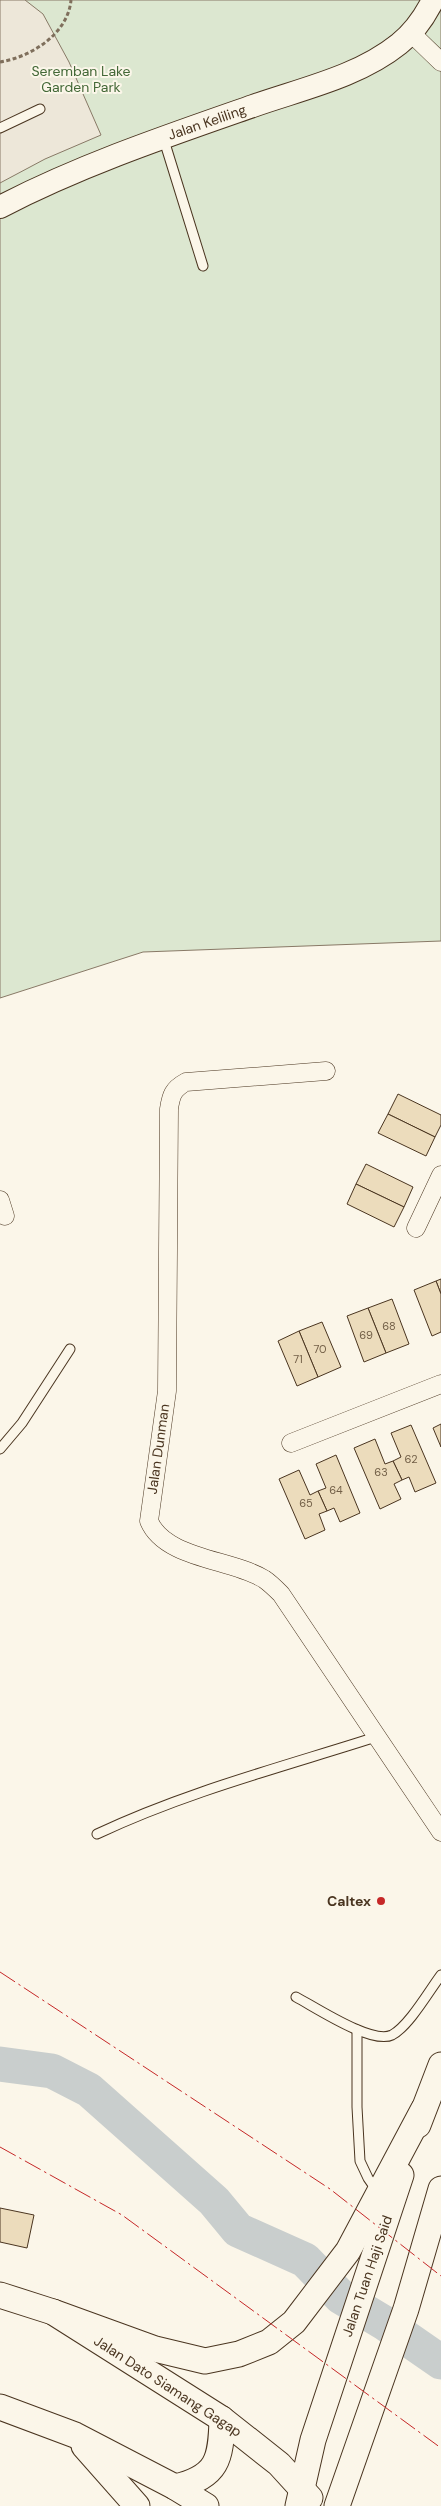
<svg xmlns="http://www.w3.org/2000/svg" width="441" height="2506" font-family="'DM Sans',sans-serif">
	<rect width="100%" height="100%" fill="#fbf6e9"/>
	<g fill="#dce7d0" stroke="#887966">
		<path d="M0,0H423L414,18L356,63L0,200Z"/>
		<path d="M441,4V941L143,952L0,998V214L51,186L358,80Z"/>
	</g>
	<path fill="#ede7d9" stroke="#887966" d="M0,0H25L43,14L69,62L101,135L45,159L0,183Z"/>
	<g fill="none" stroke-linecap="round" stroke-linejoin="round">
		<path stroke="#c9cecd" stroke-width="35" d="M0,2064L52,2071L89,2090L214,2201L238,2230L305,2260L341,2297L386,2324L441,2362"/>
	</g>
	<g fill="#ecdcbc" stroke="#4a3520">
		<path d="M398,1094L441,1115V1125L435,1137L388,1114Z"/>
		<path d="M388,1114L435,1137L426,1156L378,1133Z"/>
		<path d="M366,1164L413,1187L404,1207L356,1184Z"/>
		<path d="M356,1184L404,1207L394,1227L347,1204Z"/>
		<path d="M441,1279V1294L436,1281Z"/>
		<path d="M436,1281L441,1294V1332L432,1336L414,1290Z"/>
		<path d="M392,1299L409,1344L386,1353L368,1308Z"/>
		<path d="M368,1308L386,1353L364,1362L347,1316Z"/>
		<path d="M322,1322L341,1367L318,1377L299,1331Z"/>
		<path d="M299,1331L318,1377L297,1386L278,1341Z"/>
		<path d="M441,1424V1447L433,1428Z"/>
		<path d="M411,1425L436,1483L415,1492L409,1477L402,1480L393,1461L401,1457L391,1433Z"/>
		<path d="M375,1439L385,1464L393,1461L402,1480L394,1484L401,1499L380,1509L354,1448Z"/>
		<path d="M336,1455L360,1513L340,1522L334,1508L327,1511L318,1491L326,1488L316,1464Z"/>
		<path d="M299,1470L310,1495L318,1491L327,1511L319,1514L325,1530L305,1539L279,1479Z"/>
		<path d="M0,2208L34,2215L27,2248L0,2242Z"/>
	</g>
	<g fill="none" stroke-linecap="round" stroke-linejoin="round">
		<defs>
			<g id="service">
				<path d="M0,128L40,109"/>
				<path d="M163,137L203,266"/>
				<path d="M0,1449L22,1423L70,1349"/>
				<path d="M97,1834C186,1792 282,1767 376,1737"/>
				<path d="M296,1997C315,2007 372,2045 392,2035C409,2026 429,1991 441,1975"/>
				<path d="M357,2030V2107L360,2161L368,2178L377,2191"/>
			</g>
			<g id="minor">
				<path d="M411,33L441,62"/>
				<path d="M326,1071L186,1082C173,1089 171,1095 169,1109L167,1391L149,1521C165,1559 231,1559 264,1579C270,1583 276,1589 281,1594L441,1832"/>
				<path d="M0,1200L5,1216"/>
				<path d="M416,1228L441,1175"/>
				<path d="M291,1443L441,1384"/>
			</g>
			<path id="tertiary" d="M0,207C81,165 167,136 253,106C301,89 358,77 399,44C413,33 425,16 433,0"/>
			<g id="secondary">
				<path d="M418,2125L441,2065"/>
				<path d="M0,2295L53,2312L222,2419L279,2464L310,2498"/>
				<path d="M53,2312L155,2349L205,2361L239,2354L269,2342L294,2322L348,2251L423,2110"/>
				<path d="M0,2407L75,2435L175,2487L206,2506"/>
				<path d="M84,2446L137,2506"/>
				<path d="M175,2487C218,2477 221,2459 222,2419"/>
				<path d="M298,2506L313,2440L401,2175"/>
				<path d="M337,2506L406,2309L441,2189"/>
			</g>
		</defs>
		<use href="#service" stroke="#4a3520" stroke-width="11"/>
		<use href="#minor" stroke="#4a3520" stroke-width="19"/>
		<use href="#tertiary" stroke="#4a3520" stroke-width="24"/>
		<use href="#secondary" stroke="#4a3520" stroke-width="27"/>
		<path stroke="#7f6f5c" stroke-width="3" stroke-dasharray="4 2.5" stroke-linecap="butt" d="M0,62C31,57 68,34 71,0"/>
		<use href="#service" stroke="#fbf6e9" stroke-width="9"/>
		<use href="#minor" stroke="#fbf6e9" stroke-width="18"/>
		<use href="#tertiary" stroke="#fbf6e9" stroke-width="22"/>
		<use href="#secondary" stroke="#fbf6e9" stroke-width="25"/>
		<g stroke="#c62828" stroke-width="1" stroke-dasharray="18 4 2.5 4" stroke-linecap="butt">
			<path d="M0,1972L330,2189L441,2276"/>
			<path d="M0,2147L122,2215L441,2448"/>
		</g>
	</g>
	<circle fill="#c62828" stroke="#fbf6e9" stroke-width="2" cx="381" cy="1901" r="5"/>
	<g text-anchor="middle" stroke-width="4" stroke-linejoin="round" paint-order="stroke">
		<g font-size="11" fill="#725f47">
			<text x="389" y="1330">68</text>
			<text x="366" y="1339">69</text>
			<text x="320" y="1353">70</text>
			<text x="298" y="1363">71</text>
			<text x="411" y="1463">62</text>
			<text x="381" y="1476">63</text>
			<text x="336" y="1494">64</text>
			<text x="306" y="1507">65</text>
		</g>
		<g font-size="14" fill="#436837" stroke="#fbf6e9">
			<text x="81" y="76">Seremban Lake<tspan x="81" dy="16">Garden Park</tspan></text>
		</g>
		<g font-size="14" fill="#4a3520" stroke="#fbf6e9">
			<text transform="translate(207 122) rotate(-19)" y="5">Jalan Keliling</text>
			<text transform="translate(158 1449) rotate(-82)" y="5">Jalan Dunman</text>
			<text transform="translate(367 2276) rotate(-71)" y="5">Jalan Tuan Haji Said</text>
			<text transform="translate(168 2386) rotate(33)" y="5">Jalan Dato Siamang Gagap</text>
		</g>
		<g font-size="14" font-weight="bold" fill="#4a3520" stroke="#fbf6e9" text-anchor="end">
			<text x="371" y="1906">Caltex</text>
		</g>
	</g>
</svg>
